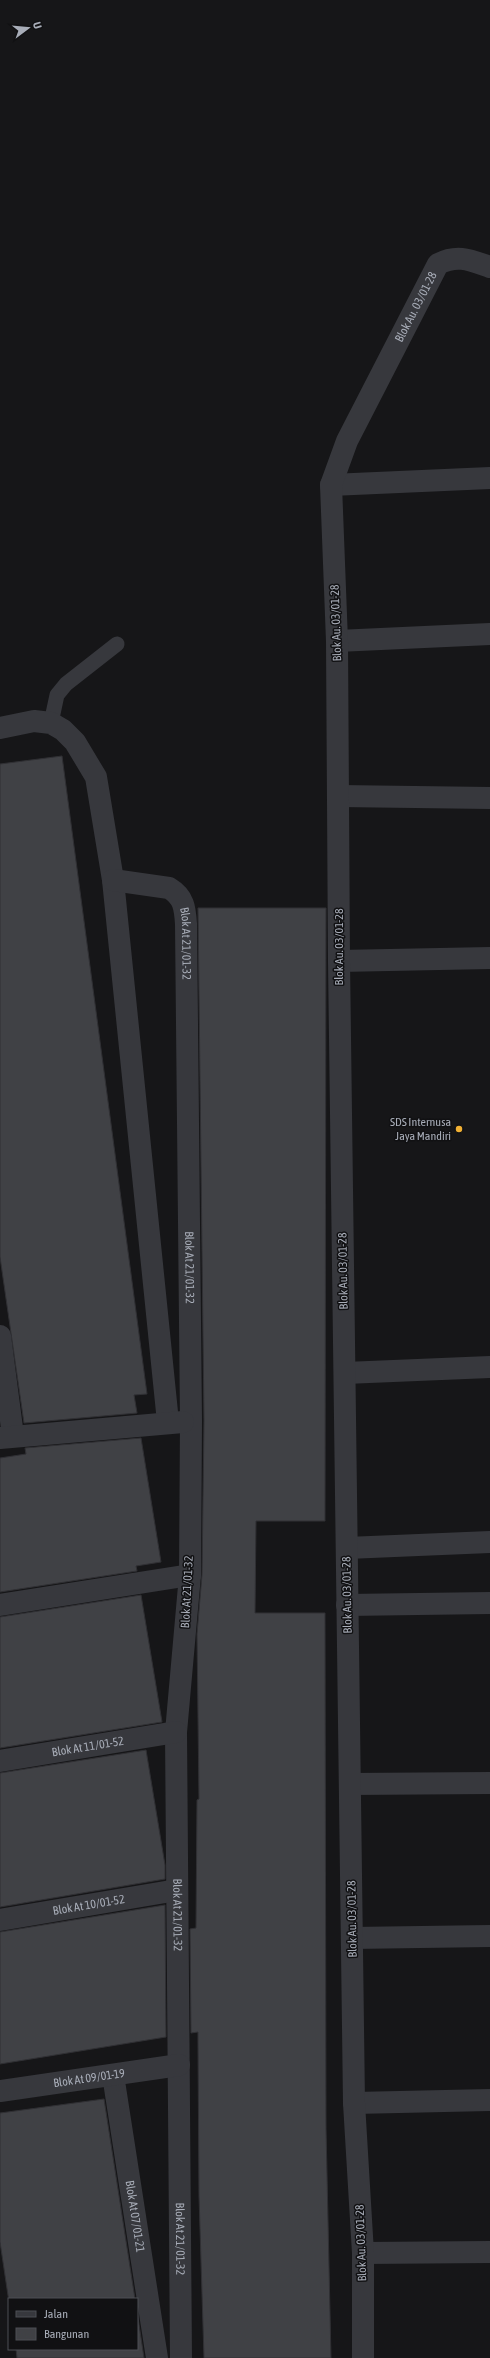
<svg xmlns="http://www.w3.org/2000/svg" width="490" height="2358" font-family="'Asap Condensed',sans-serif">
	<rect width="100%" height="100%" fill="#161618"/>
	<g fill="#404145" stroke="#303034">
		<path d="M62,756L147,1394L134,1395L137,1413L24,1423L0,1257V764Z"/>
		<path d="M198,908H326L325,1521H256L255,1613H325L326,2128L331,2358H204L199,2196L198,2043V2032L191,2033L190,1929L196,1928L197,1800L199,1799L197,1634L202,1575L204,1421Z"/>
		<path d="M141,1438L161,1562L136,1566L137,1571L0,1592V1458L26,1454L25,1448Z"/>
		<path d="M141,1595L162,1722L0,1748V1617Z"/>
		<path d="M146,1750L165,1865V1879L0,1907V1773Z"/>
		<path d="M165,1905L166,2037L0,2064V1932Z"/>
		<path d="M104,2099L135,2299H9V2302L0,2242V2113Z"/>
		<path d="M137,2311L144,2358H17L16,2349H137Z"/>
	</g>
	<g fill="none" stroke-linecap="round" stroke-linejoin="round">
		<path stroke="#37383d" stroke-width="15" d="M51,723L57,695L66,684L117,644"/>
		<g stroke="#37383d" stroke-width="22">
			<path d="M331,485L490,478"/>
			<path d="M337,641L490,634"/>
			<path d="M0,728L34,721L51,723L63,730L75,742L96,777L113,880L168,1422"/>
			<path d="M339,796L490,798"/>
			<path id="s1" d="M113,880L169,888C184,897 185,908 186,924L191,1421L190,1575L176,1732L181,2358"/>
			<path d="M339,961L490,958"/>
			<path d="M0,1336L13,1436"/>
			<path d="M345,1373L490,1367"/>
			<path d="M0,1438L183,1422"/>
			<path d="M347,1548L490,1542"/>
			<path d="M0,1605L190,1575"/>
			<path d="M347,1605L490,1603"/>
			<path id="s2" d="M0,1761L176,1732"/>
			<path d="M350,1784L490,1783"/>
			<path id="s3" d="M0,1920L177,1890"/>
			<path d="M352,1938L490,1936"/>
			<path id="s4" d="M113,2075L157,2358"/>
			<path id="s5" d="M0,2091L179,2065"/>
			<path d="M354,2103L490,2100"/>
			<path d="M363,2253L490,2252"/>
			<path id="s6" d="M363,2358V2253L354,2103L339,961L337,641L331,485L347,441L438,264C458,254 470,260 490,267"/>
		</g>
	</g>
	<circle fill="#f2b134" stroke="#111113" stroke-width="1.5" cx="459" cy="1129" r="4"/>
	<g text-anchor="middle" stroke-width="3" stroke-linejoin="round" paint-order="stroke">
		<g font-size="12" fill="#a8adb8" stroke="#111113">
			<text dy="4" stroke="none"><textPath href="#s6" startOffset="2071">Blok Au. 03/01-28</textPath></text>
			<text transform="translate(336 623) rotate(-92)" y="4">Blok Au. 03/01-28</text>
			<text dy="4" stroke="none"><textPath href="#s1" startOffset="118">Blok At 21/01-32</textPath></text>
			<text transform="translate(339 947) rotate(-90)" y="4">Blok Au. 03/01-28</text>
			<text dy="4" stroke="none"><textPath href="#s1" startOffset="442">Blok At 21/01-32</textPath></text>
			<text transform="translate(343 1271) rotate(-91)" y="4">Blok Au. 03/01-28</text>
			<text transform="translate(187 1592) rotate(-87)" y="4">Blok At 21/01-32</text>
			<text transform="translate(347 1595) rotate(-91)" y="4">Blok Au. 03/01-28</text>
			<text dy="4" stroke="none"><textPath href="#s2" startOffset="89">Blok At 11/01-52</textPath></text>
			<text dy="4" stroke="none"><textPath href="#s3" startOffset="90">Blok At 10/01-52</textPath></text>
			<text dy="4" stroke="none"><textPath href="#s1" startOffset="1090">Blok At 21/01-32</textPath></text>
			<text transform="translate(352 1919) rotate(-91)" y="4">Blok Au. 03/01-28</text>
			<text dy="4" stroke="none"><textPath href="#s5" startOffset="90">Blok At 09/01-19</textPath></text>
			<text dy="4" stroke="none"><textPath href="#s4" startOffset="143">Blok At 07/01-21</textPath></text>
			<text dy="4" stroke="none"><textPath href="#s1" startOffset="1414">Blok At 21/01-32</textPath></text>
			<text transform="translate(361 2243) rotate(-92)" y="4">Blok Au. 03/01-28</text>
		</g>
		<g font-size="12" fill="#a8adb8" stroke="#111113" text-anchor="end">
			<text x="451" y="1126">SDS Internusa<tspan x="451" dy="14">Jaya Mandiri</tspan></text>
		</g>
	</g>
	<rect x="8" y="2298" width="130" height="52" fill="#111113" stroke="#4d4f55"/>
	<rect x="16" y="2311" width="20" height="6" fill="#37383d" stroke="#4d4f55"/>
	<text x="44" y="2318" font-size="12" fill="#a8adb8">Jalan</text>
	<rect x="16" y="2328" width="20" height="12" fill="#404145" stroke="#4d4f55"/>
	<text x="44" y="2338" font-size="12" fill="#a8adb8">Bangunan</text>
	<g transform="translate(28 28) rotate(74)" stroke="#111113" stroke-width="3" paint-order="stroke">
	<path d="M0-3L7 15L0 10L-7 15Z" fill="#a8adb8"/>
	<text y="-6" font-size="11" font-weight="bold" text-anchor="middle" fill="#a8adb8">U</text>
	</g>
</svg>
